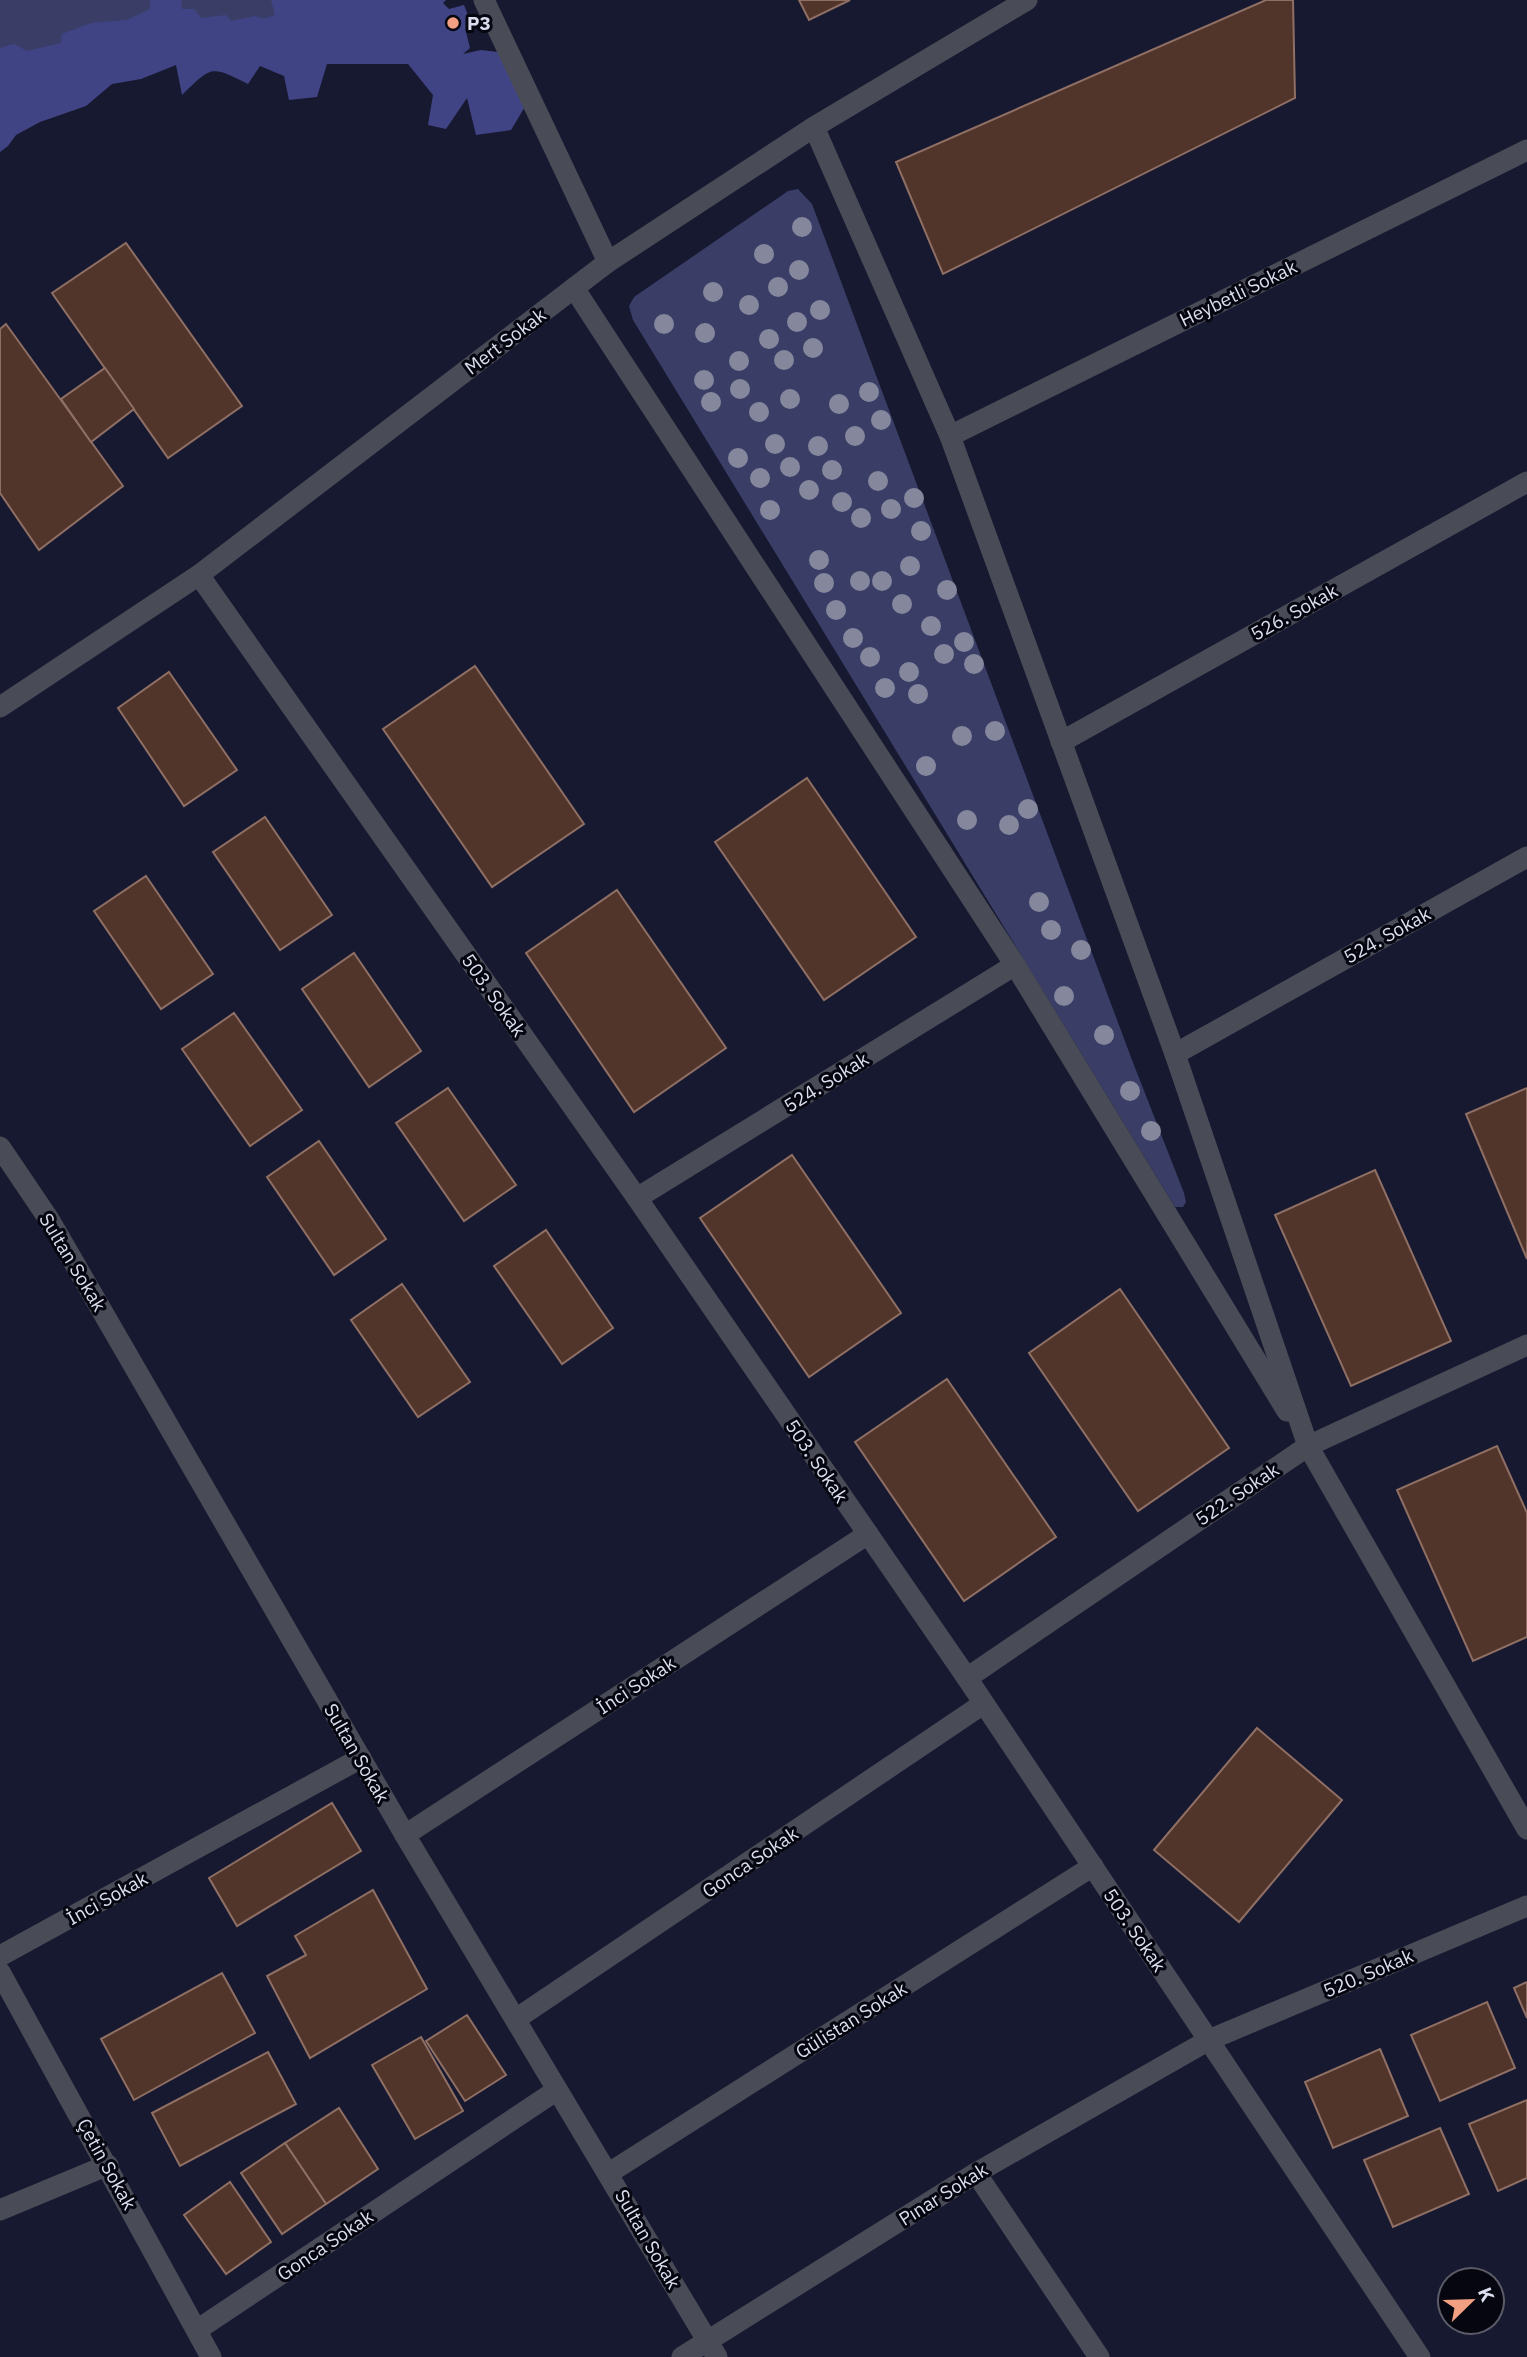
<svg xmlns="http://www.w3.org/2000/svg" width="1527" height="2357" font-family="'IBM Plex Sans',sans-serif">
	<rect width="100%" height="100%" fill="#171930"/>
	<g fill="#3a3e67">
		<path d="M0,0H434L0,71Z"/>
		<path d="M798,189L812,204L1132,1060L1184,1193L1186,1202L1183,1207H1175L633,320L629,306L634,297L788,191Z"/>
	</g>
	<path fill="#404485" d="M153,0H181L182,9H194L201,18L226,15L231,21L255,16L264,19L275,15L271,0H446L443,3L449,9L464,5L473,28L466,32L470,48L463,54L481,50L506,53L526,105L511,130L476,135L467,98L446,129L428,125L433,95L408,64H327L317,97L289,100L284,76L260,66L248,84C210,65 212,66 182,95L176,65L141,79L112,84L86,106L40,122L16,135L8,146L0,152V48L14,44L27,51L61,43L62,34L91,23L127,20L150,9V1Z"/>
	<g fill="#51352b" stroke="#8f6f64" stroke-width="2">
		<path d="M799,0H850L809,20Z"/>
		<path d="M1266,0H1293L1295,98L943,274L896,162Z"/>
		<path d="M126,243L242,406L168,458L52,293Z"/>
		<path d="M6,324L123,486L39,550L0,493V329Z"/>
		<path d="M105,368L134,409L91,442L61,399Z"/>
		<path d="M475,666L584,824L492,887L383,729Z"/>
		<path d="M169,672L237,770L184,806L118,708Z"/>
		<path d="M807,778L916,937L824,1000L715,842Z"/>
		<path d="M265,817L332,915L280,950L213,852Z"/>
		<path d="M146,876L213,974L161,1009L94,911Z"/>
		<path d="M617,890L726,1048L634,1112L526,953Z"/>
		<path d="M354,953L421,1051L369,1087L302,989Z"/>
		<path d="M234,1013L302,1110L250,1146L182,1049Z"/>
		<path d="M448,1088L516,1185L464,1221L396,1123Z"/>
		<path d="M1527,1088V1259L1466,1114Z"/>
		<path d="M319,1141L386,1239L334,1275L267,1177Z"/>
		<path d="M792,1155L901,1313L809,1377L700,1218Z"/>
		<path d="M1375,1170L1451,1341L1351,1386L1275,1215Z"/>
		<path d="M546,1230L613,1328L562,1364L494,1266Z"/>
		<path d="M402,1284L470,1382L418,1417L351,1320Z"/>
		<path d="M1120,1289L1229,1448L1138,1511L1029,1353Z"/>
		<path d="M947,1379L1056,1537L964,1601L855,1442Z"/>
		<path d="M1497,1446L1527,1513V1637L1473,1661L1397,1490Z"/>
		<path d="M1257,1728L1342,1800L1239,1922L1154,1850Z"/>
		<path d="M332,1803L361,1851L237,1926L209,1878Z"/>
		<path d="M373,1890L427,1989L310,2058L267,1976L306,1955L295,1936Z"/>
		<path d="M222,1973L255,2033L134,2100L101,2039Z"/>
		<path d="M1527,1982V2018L1514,1988Z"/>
		<path d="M1487,2002L1515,2068L1440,2101L1411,2035Z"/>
		<path d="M467,2015L506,2075L465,2101L426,2041Z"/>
		<path d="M421,2037L463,2111L415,2139L372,2065Z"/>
		<path d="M1380,2049L1408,2116L1333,2148L1305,2082Z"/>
		<path d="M268,2052L296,2104L180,2166L152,2113Z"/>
		<path d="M1527,2100V2178L1498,2191L1469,2124Z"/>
		<path d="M339,2108L378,2169L326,2204L285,2143Z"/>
		<path d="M1440,2128L1469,2194L1393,2227L1364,2160Z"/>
		<path d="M285,2143L326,2204L282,2234L241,2173Z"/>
		<path d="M230,2182L271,2242L226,2274L184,2215Z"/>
	</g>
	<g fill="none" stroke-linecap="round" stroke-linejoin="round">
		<g stroke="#494b57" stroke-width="21">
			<path d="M484,0L608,262"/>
			<path d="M814,127L950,436L1175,1054L1308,1446L1527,1829"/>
			<path d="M574,288L1015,965L1287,1411"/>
			<path d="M950,436L1527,150"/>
			<path d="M0,707L199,575L608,262L814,127L1027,0"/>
			<path d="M1061,742L1527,482"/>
			<path d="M1175,1054L1527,857"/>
			<path d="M0,1147L50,1221L405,1835L717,2357"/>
			<path d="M637,1198L1015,965"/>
			<path d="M967,1678L1308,1446L1527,1345"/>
			<path d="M405,1835L868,1534"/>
			<path d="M0,1956L361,1758"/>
			<path d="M0,1972L211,2357"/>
			<path d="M516,2019L983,1704"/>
			<path d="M609,2173L1093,1866"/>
			<path d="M976,2173L1099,2357"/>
			<path d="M0,2210L108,2165"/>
			<path d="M197,2330L557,2090"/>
			<path d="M682,2357L976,2173L1209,2040L1527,1906"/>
		</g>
		<path stroke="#494b57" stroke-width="21" d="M199,575L637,1198L967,1678L1420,2357"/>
	</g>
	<g fill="#85889d">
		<circle cx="802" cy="227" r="10"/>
		<circle cx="764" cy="254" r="10"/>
		<circle cx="799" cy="270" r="10"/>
		<circle cx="778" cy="287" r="10"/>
		<circle cx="713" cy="292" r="10"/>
		<circle cx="749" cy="305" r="10"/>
		<circle cx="820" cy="310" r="10"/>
		<circle cx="797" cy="322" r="10"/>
		<circle cx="664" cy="324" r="10"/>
		<circle cx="705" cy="333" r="10"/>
		<circle cx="769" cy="339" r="10"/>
		<circle cx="813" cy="348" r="10"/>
		<circle cx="784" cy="360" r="10"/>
		<circle cx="739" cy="361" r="10"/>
		<circle cx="704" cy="380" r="10"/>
		<circle cx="740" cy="389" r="10"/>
		<circle cx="869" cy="392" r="10"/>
		<circle cx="790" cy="399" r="10"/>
		<circle cx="711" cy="402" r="10"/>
		<circle cx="839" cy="404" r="10"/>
		<circle cx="759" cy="412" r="10"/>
		<circle cx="881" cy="420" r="10"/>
		<circle cx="855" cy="436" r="10"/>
		<circle cx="775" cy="444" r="10"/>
		<circle cx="818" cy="446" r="10"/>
		<circle cx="738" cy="458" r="10"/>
		<circle cx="790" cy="467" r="10"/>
		<circle cx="832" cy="470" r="10"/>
		<circle cx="760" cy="478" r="10"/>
		<circle cx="878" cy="481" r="10"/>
		<circle cx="809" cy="490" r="10"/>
		<circle cx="914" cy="498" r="10"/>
		<circle cx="842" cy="502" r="10"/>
		<circle cx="891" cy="509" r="10"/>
		<circle cx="770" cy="510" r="10"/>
		<circle cx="861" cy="518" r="10"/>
		<circle cx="921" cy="531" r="10"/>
		<circle cx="819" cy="560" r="10"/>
		<circle cx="910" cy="566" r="10"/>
		<circle cx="860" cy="581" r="10"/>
		<circle cx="882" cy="581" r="10"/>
		<circle cx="824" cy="583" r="10"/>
		<circle cx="947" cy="590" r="10"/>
		<circle cx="902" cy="604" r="10"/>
		<circle cx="836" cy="610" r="10"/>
		<circle cx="931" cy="626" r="10"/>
		<circle cx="853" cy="638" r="10"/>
		<circle cx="964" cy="642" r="10"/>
		<circle cx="944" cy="654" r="10"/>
		<circle cx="870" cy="657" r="10"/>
		<circle cx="974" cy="664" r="10"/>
		<circle cx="909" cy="672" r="10"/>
		<circle cx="885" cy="688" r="10"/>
		<circle cx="918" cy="694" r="10"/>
		<circle cx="995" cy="731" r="10"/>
		<circle cx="962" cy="736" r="10"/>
		<circle cx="926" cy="766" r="10"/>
		<circle cx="1028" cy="809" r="10"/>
		<circle cx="967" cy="820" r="10"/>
		<circle cx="1009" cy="825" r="10"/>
		<circle cx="1039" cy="902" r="10"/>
		<circle cx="1051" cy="930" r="10"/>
		<circle cx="1081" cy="950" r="10"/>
		<circle cx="1064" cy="996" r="10"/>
		<circle cx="1104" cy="1035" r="10"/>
		<circle cx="1130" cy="1091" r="10"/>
		<circle cx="1151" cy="1131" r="10"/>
	</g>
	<circle fill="#f3a082" stroke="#05060f" stroke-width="2.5" cx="453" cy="23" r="7"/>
	<g text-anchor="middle" stroke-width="6" stroke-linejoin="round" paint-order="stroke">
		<g font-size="19" font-weight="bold" fill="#dbdeee" stroke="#05060f" text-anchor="start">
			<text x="467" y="30">P3</text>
		</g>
		<g font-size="19" fill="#dbdeee" stroke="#05060f">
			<text transform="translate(1238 293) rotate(-26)" y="7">Heybetli Sokak</text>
			<text transform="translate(505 341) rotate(-37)" y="7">Mert Sokak</text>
			<text transform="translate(1294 612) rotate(-29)" y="7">526. Sokak</text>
			<text transform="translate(1387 935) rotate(-29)" y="7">524. Sokak</text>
			<text transform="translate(494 995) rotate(55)" y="7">503. Sokak</text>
			<text transform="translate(826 1082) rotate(-32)" y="7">524. Sokak</text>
			<text transform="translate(73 1262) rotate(59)" y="7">Sultan Sokak</text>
			<text transform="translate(817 1461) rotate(56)" y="7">503. Sokak</text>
			<text transform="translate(1237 1494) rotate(-34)" y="7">522. Sokak</text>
			<text transform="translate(636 1685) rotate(-33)" y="7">İnci Sokak</text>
			<text transform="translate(357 1753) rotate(60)" y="7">Sultan Sokak</text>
			<text transform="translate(750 1862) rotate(-34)" y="7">Gonca Sokak</text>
			<text transform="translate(107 1898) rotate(-29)" y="7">İnci Sokak</text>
			<text transform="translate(1135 1930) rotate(56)" y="7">503. Sokak</text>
			<text transform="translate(1368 1973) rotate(-23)" y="7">520. Sokak</text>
			<text transform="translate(851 2020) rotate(-32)" y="7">Gülistan Sokak</text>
			<text transform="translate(107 2164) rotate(61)" y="7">Çetin Sokak</text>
			<text transform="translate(943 2194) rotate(-32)" y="7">Pınar Sokak</text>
			<text transform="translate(648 2239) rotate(60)" y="7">Sultan Sokak</text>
			<text transform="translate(325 2245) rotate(-34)" y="7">Gonca Sokak</text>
		</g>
	</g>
	<g transform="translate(1471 2301) rotate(67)"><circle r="33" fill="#05060f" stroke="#5b5c68" stroke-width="2"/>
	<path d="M0-5L12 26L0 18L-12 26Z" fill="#f3a082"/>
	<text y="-10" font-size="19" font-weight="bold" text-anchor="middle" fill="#dbdeee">K</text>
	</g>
</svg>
